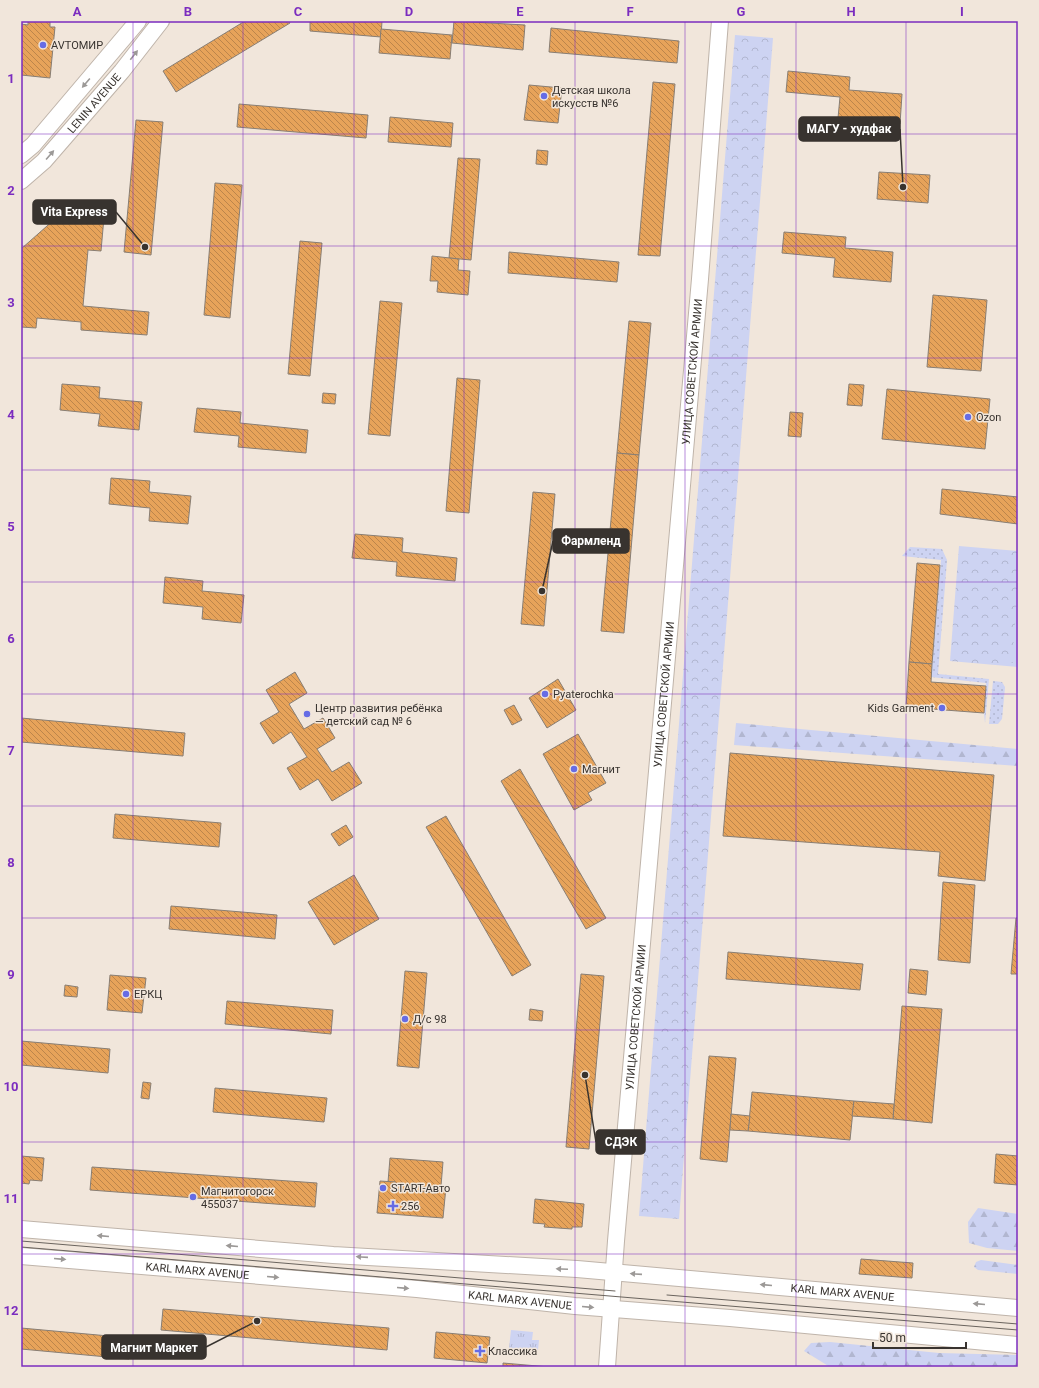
<svg xmlns="http://www.w3.org/2000/svg" width="1039" height="1388" font-family="Roboto,sans-serif">
	<defs>
		<pattern id="grass-tufts" width="24" height="20" patternUnits="userSpaceOnUse"><rect width="24" height="20" fill="#cdd3f2"/><path d="M3 7l-1-3M5 7V3M7 7l1-3M15 17l-1-3M17 17v-4M19 17l1-3" fill="none" stroke="#b1b6d0"/></pattern>
		<pattern id="forest-firs" width="22" height="20" patternUnits="userSpaceOnUse"><rect width="22" height="20" fill="#cdd3f2"/><path d="M5 1l3.5 6h-7zM16 11l3.5 6h-7z" fill="#b1b6d0"/></pattern>
		<pattern id="park-crowns" width="20" height="18" patternUnits="userSpaceOnUse"><rect width="20" height="18" fill="#cdd3f2"/><path d="M2 6a3 3 0 1 1 6 0M12 15a3 3 0 1 1 6 0" fill="none" stroke="#b1b6d0"/></pattern>
		<pattern id="garden-dots" width="8" height="8" patternUnits="userSpaceOnUse"><rect width="8" height="8" fill="#cdd3f2"/><path d="M2 2h.1M6 6h.1" fill="none" stroke="#b1b6d0" stroke-width="1.8" stroke-linecap="round"/></pattern>
		<pattern id="building-back-hatch" width="6" height="6" patternUnits="userSpaceOnUse"><rect width="6" height="6" fill="#e7a35a"/><path d="M-1 5l2 2M0 0l6 6M5-1l2 2" fill="none" stroke="#bc854b"/></pattern>
	</defs>
	<rect width="100%" height="100%" fill="#f1e6db"/>
	<path fill="url(#grass-tufts)" d="M511,1330L533,1332L532,1340H539L538,1350L509,1348Z"/>
	<g fill="url(#forest-firs)">
		<path d="M736,723L1018,749V766L734,745Z"/>
		<path d="M978,1208L1018,1214V1251L987,1248L969,1243L968,1222Z"/>
		<path d="M981,1260L1018,1265V1274L978,1270L974,1267L976,1262Z"/>
		<path d="M830,1342L939,1353L1018,1355V1367H830L804,1351L811,1343Z"/>
	</g>
	<g fill="url(#park-crowns)">
		<path d="M735,35L773,38L679,1219L639,1216Z"/>
		<path d="M959,546L1018,551V667L950,661Z"/>
	</g>
	<g fill="url(#garden-dots)">
		<path d="M910,547L942,549L947,560L938,674L989,679L985,723L984,713L986,683L931,677L941,560L902,556Z"/>
		<path d="M993,681L1002,682L1005,687L1002,719L998,724H989Z"/>
	</g>
	<path fill="#cdd3f2" d="M1018,587V663L1012,662Z"/>
	<g fill="url(#building-back-hatch)" stroke="#887e74">
		<path d="M28,21H50V27H55L50,78L21,75V24L28,25Z"/>
		<path d="M245,21H289L290,23L176,92L163,71Z"/>
		<path d="M310,21H382L381,37L310,31Z"/>
		<path d="M454,21L525,25L523,50L452,43Z"/>
		<path d="M551,28L679,41L677,63L549,52Z"/>
		<path d="M381,29L452,35L450,59L379,53Z"/>
		<path d="M788,71L850,77L849,90L902,94L900,124L838,118L840,97L786,92Z"/>
		<path d="M653,82L675,84L660,256L638,255Z"/>
		<path d="M529,85L562,88L558,123L524,120Z"/>
		<path d="M239,104L368,115L366,138L237,127Z"/>
		<path d="M390,117L453,123L451,147L388,142Z"/>
		<path d="M136,120L163,122L151,255L124,252Z"/>
		<path d="M537,150L548,151L547,165L536,164Z"/>
		<path d="M458,158L480,159L471,260L449,258Z"/>
		<path d="M879,172L930,175L928,203L877,199Z"/>
		<path d="M215,183L242,185L230,318L204,315Z"/>
		<path d="M73,203L105,206L101,251L88,250L83,306L149,312L147,335L81,330V322L37,318L36,328L21,327V249Z"/>
		<path d="M784,232L846,237L845,248L893,252L891,282L833,277L835,258L782,253Z"/>
		<path d="M300,241L322,243L310,376L288,374Z"/>
		<path d="M509,252L619,262L617,282L508,273Z"/>
		<path d="M432,256L459,259L458,270L470,271L468,295L437,292L438,281H430Z"/>
		<path d="M933,295L987,300L981,371L927,367Z"/>
		<path d="M380,301L402,303L390,436L368,434Z"/>
		<path d="M629,321L651,323L639,455L617,453Z"/>
		<path d="M457,378L480,380L469,513L446,511Z"/>
		<path d="M62,384L100,387L99,398L142,402L139,430L98,426L100,414L60,410Z"/>
		<path d="M849,384L864,385L862,406L847,405Z"/>
		<path d="M887,389L990,399L985,449L882,439Z"/>
		<path d="M323,393L336,394L335,404L322,403Z"/>
		<path d="M197,408L241,412L240,423L308,430L306,453L238,447L239,436L194,432Z"/>
		<path d="M790,412L803,413L801,437L788,436Z"/>
		<path d="M617,453L639,455L624,633L601,631Z"/>
		<path d="M111,478L150,481L149,492L191,496L188,524L149,521L150,508L109,504Z"/>
		<path d="M942,489L1018,497V524L940,514Z"/>
		<path d="M533,492L555,494L544,626L521,624Z"/>
		<path d="M355,534L403,538L402,552L457,558L455,581L396,576L397,562L352,558Z"/>
		<path d="M917,563L940,565L932,664L909,662Z"/>
		<path d="M165,577L203,581L202,591L244,595L241,623L202,619L203,607L163,603Z"/>
		<path d="M909,662L932,664L931,682L986,686L984,713L906,707Z"/>
		<path d="M295,672L307,693L289,704L304,729L323,718L335,738L317,749L332,772L349,762L362,783L332,801L318,779L300,790L287,768L307,757L291,732L273,744L260,723L279,712L266,690Z"/>
		<path d="M558,679L576,710L547,728L529,698Z"/>
		<path d="M514,705L522,720L512,725L504,710Z"/>
		<path d="M21,718L185,733L183,756L21,742Z"/>
		<path d="M578,734L606,783L588,793L592,800L574,810L543,754Z"/>
		<path d="M730,753L994,775L985,881L938,876L940,852L723,836Z"/>
		<path d="M520,769L606,918L586,929L501,781Z"/>
		<path d="M115,814L221,823L219,847L113,838Z"/>
		<path d="M446,816L531,965L512,976L426,827Z"/>
		<path d="M346,825L353,837L339,846L331,834Z"/>
		<path d="M354,875L379,919L334,945L308,902Z"/>
		<path d="M943,882L975,885L970,963L938,960Z"/>
		<path d="M171,906L277,915L275,939L169,929Z"/>
		<path d="M1016,918H1018V974H1011Z"/>
		<path d="M728,952L863,964L860,990L726,979Z"/>
		<path d="M910,969L928,971L926,995L908,993Z"/>
		<path d="M405,971L427,973L419,1068L397,1066Z"/>
		<path d="M581,974L604,976L589,1149L566,1147Z"/>
		<path d="M110,975L146,978L142,1013L107,1010Z"/>
		<path d="M65,985L78,987L77,997L64,996Z"/>
		<path d="M227,1001L333,1010L331,1034L225,1024Z"/>
		<path d="M902,1006L942,1009L932,1123L893,1119Z"/>
		<path d="M530,1009L543,1011L542,1021L529,1020Z"/>
		<path d="M21,1041L110,1049L108,1073L21,1065Z"/>
		<path d="M709,1056L736,1058L727,1162L700,1159Z"/>
		<path d="M143,1082L151,1083L149,1099L141,1098Z"/>
		<path d="M215,1088L327,1098L324,1122L213,1112Z"/>
		<path d="M752,1092L854,1101L850,1140L748,1131Z"/>
		<path d="M854,1101L894,1104L893,1119L852,1116Z"/>
		<path d="M731,1114L750,1116L748,1131L730,1130Z"/>
		<path d="M996,1154L1018,1156V1185L994,1183Z"/>
		<path d="M21,1156L44,1158L42,1181L30,1180L29,1184L21,1183Z"/>
		<path d="M390,1158L443,1162L441,1186H436V1193L394,1189L395,1182H388Z"/>
		<path d="M92,1167L317,1183L315,1207L90,1190Z"/>
		<path d="M380,1181L395,1182L394,1189L436,1193V1186L446,1187L443,1218L377,1213Z"/>
		<path d="M535,1199L584,1204L582,1227H572V1229L544,1227L545,1224L533,1223Z"/>
		<path d="M861,1259L913,1263L912,1278L859,1274Z"/>
		<path d="M163,1309L389,1328L387,1350L161,1330Z"/>
		<path d="M21,1328L131,1338L129,1359L21,1349Z"/>
		<path d="M436,1332L490,1337L487,1363L434,1358Z"/>
		<path d="M503,1363L549,1367H503Z"/>
	</g>
	<g fill="none" stroke-linecap="round" stroke-linejoin="round">
		<defs>
			<g id="secondary">
				<path d="M21,155L33,145L138,21"/>
				<path id="s1" d="M21,181L44,161L122,71L161,21"/>
				<path id="s2" d="M21,1229L333,1255L577,1269L1018,1308"/>
				<path id="s3" d="M21,1256L417,1289L575,1306L730,1318L1018,1345"/>
				<path id="s4" d="M607,1367L616,1241L700,279L720,21"/>
			</g>
		</defs>
		<use href="#secondary" stroke="#bfb4aa" stroke-width="18"/>
		<use href="#secondary" stroke="#fff" stroke-width="16"/>
		<g stroke="#6a645e" stroke-width="1">
			<path d="M21,1241L615,1291"/>
			<path d="M21,1247L1018,1330"/>
			<path d="M667,1295L1018,1324"/>
		</g>
	</g>
	<defs><path id="oneway-solid" d="M-6-.8H1V-3.2L6.5 0L1 3.2V.8H-6Z"/></defs>
	<g fill="#9c9997">
		<use href="#oneway-solid" transform="translate(134 55) rotate(-52)"/>
		<use href="#oneway-solid" transform="translate(86 83) rotate(130)"/>
		<use href="#oneway-solid" transform="translate(50 155) rotate(-49)"/>
		<use href="#oneway-solid" transform="translate(103 1236) rotate(-175)"/>
		<use href="#oneway-solid" transform="translate(232 1246) rotate(-175)"/>
		<use href="#oneway-solid" transform="translate(362 1257) rotate(-176)"/>
		<use href="#oneway-solid" transform="translate(60 1259) rotate(5)"/>
		<use href="#oneway-solid" transform="translate(562 1269) rotate(-177)"/>
		<use href="#oneway-solid" transform="translate(636 1274) rotate(-176)"/>
		<use href="#oneway-solid" transform="translate(273 1277) rotate(5)"/>
		<use href="#oneway-solid" transform="translate(766 1285) rotate(-175)"/>
		<use href="#oneway-solid" transform="translate(403 1288) rotate(5)"/>
		<use href="#oneway-solid" transform="translate(979 1304) rotate(-175)"/>
		<use href="#oneway-solid" transform="translate(588 1307) rotate(5)"/>
	</g>
	<path fill="none" stroke="#7b2cbf" stroke-width="1" stroke-opacity="0.55" d="M133,21V1367M243,21V1367M354,21V1367M464,21V1367M575,21V1367M685,21V1367M796,21V1367M906,21V1367M21,134H1018M21,246H1018M21,358H1018M21,470H1018M21,582H1018M21,694H1018M21,806H1018M21,918H1018M21,1030H1018M21,1142H1018M21,1254H1018"/>
	<g fill="#666ce5" stroke="#f1e6db" stroke-width="1.5">
		<circle cx="43" cy="45" r="4"/>
		<circle cx="544" cy="96" r="4"/>
		<circle cx="968" cy="417" r="4"/>
		<circle cx="545" cy="694" r="4"/>
		<circle cx="942" cy="708" r="4"/>
		<circle cx="307" cy="714" r="4"/>
		<circle cx="574" cy="769" r="4"/>
		<circle cx="126" cy="994" r="4"/>
		<circle cx="405" cy="1019" r="4"/>
		<circle cx="383" cy="1188" r="4"/>
		<circle cx="193" cy="1197" r="4"/>
		<path d="M391 1200h4v4h4v4h-4v4h-4v-4h-4v-4h4z"/>
		<path d="M478 1345h4v4h4v4h-4v4h-4v-4h-4v-4h4z"/>
	</g>
	<g text-anchor="middle" stroke-width="3" stroke-linejoin="round" paint-order="stroke">
		<g font-size="11" fill="#38332f" stroke="#f1e6db" text-anchor="start">
			<text x="51" y="49">AVTOМИР</text>
			<text x="552" y="94">Детская школа<tspan x="552" dy="13">искусств №6</tspan></text>
			<text x="976" y="421">Ozon</text>
			<text x="553" y="698">Pyaterochka</text>
			<text x="315" y="712">Центр развития ребёнка<tspan x="315" dy="13">— детский сад № 6</tspan></text>
			<text x="934" y="712" text-anchor="end">Kids Garment</text>
			<text x="582" y="773">Магнит</text>
			<text x="134" y="998">ЕРКЦ</text>
			<text x="413" y="1023">Д/с 98</text>
			<text x="391" y="1192">START-Авто</text>
			<text x="201" y="1195">Магнитогорск<tspan x="201" dy="13">455037</tspan></text>
			<text x="401" y="1210">256</text>
			<text x="488" y="1355">Классика</text>
		</g>
		<g font-size="11" fill="#38332f" stroke="#f1e6db">
			<text dy="4" stroke="none"><textPath href="#s1" startOffset="107">LENIN AVENUE</textPath></text>
			<text dy="4" stroke="none"><textPath href="#s4" startOffset="999">УЛИЦА СОВЕТСКОЙ АРМИИ</textPath></text>
			<text dy="4" stroke="none"><textPath href="#s4" startOffset="675">УЛИЦА СОВЕТСКОЙ АРМИИ</textPath></text>
			<text dy="4" stroke="none"><textPath href="#s4" startOffset="351">УЛИЦА СОВЕТСКОЙ АРМИИ</textPath></text>
			<text dy="4" stroke="none"><textPath href="#s3" startOffset="177">KARL MARX AVENUE</textPath></text>
			<text dy="4" stroke="none"><textPath href="#s2" startOffset="824">KARL MARX AVENUE</textPath></text>
			<text dy="4" stroke="none"><textPath href="#s3" startOffset="501">KARL MARX AVENUE</textPath></text>
		</g>
	</g>
	<path fill="none" stroke="#38332f" stroke-width="1.5" d="M903 187L900 129M145 247L116 212M542 591L553 541M585 1075L596 1142M257 1321L206 1347"/>
	<g fill="#38332f" stroke="#f1e6db" stroke-width="1.5">
		<circle cx="903" cy="187" r="4"/>
		<circle cx="145" cy="247" r="4"/>
		<circle cx="542" cy="591" r="4"/>
		<circle cx="585" cy="1075" r="4"/>
		<circle cx="257" cy="1321" r="4"/>
	</g>
	<g fill="#38332f" stroke="#38332f" stroke-width="1.5">
		<rect x="799" y="117" width="101" height="24" rx="4"/>
		<rect x="33" y="200" width="83" height="24" rx="4"/>
		<rect x="553" y="529" width="76" height="24" rx="4"/>
		<rect x="596" y="1130" width="49" height="24" rx="4"/>
		<rect x="102" y="1335" width="104" height="24" rx="4"/>
	</g>
	<g font-size="12" text-anchor="middle" font-weight="bold" fill="#fff">
		<text x="849" y="133">МАГУ - худфак</text>
		<text x="74" y="216">Vita Express</text>
		<text x="591" y="545">Фармленд</text>
		<text x="621" y="1146">СДЭК</text>
		<text x="154" y="1352">Магнит Маркет</text>
	</g>
	<rect width="1039" height="1388" fill="none" stroke="#f1e6db" stroke-width="44"/>
	<path d="M873 1342v6h93v-6" fill="none" stroke="#38332f" stroke-width="2"/>
	<text x="879" y="1342" font-size="12" fill="#38332f" stroke="#f1e6db" stroke-width="3" paint-order="stroke">50 m</text>
	<rect x="22" y="22" width="995" height="1344" fill="none" stroke="#7b2cbf" stroke-width="1.5"/>
	<g font-size="13" text-anchor="middle" font-weight="bold" fill="#7b2cbf">
		<text x="77" y="16">A</text>
		<text x="188" y="16">B</text>
		<text x="298" y="16">C</text>
		<text x="409" y="16">D</text>
		<text x="520" y="16">E</text>
		<text x="630" y="16">F</text>
		<text x="741" y="16">G</text>
		<text x="851" y="16">H</text>
		<text x="962" y="16">I</text>
		<text x="11" y="83">1</text>
		<text x="11" y="195">2</text>
		<text x="11" y="307">3</text>
		<text x="11" y="419">4</text>
		<text x="11" y="531">5</text>
		<text x="11" y="643">6</text>
		<text x="11" y="755">7</text>
		<text x="11" y="867">8</text>
		<text x="11" y="979">9</text>
		<text x="11" y="1091">10</text>
		<text x="11" y="1203">11</text>
		<text x="11" y="1315">12</text>
	</g>
</svg>
